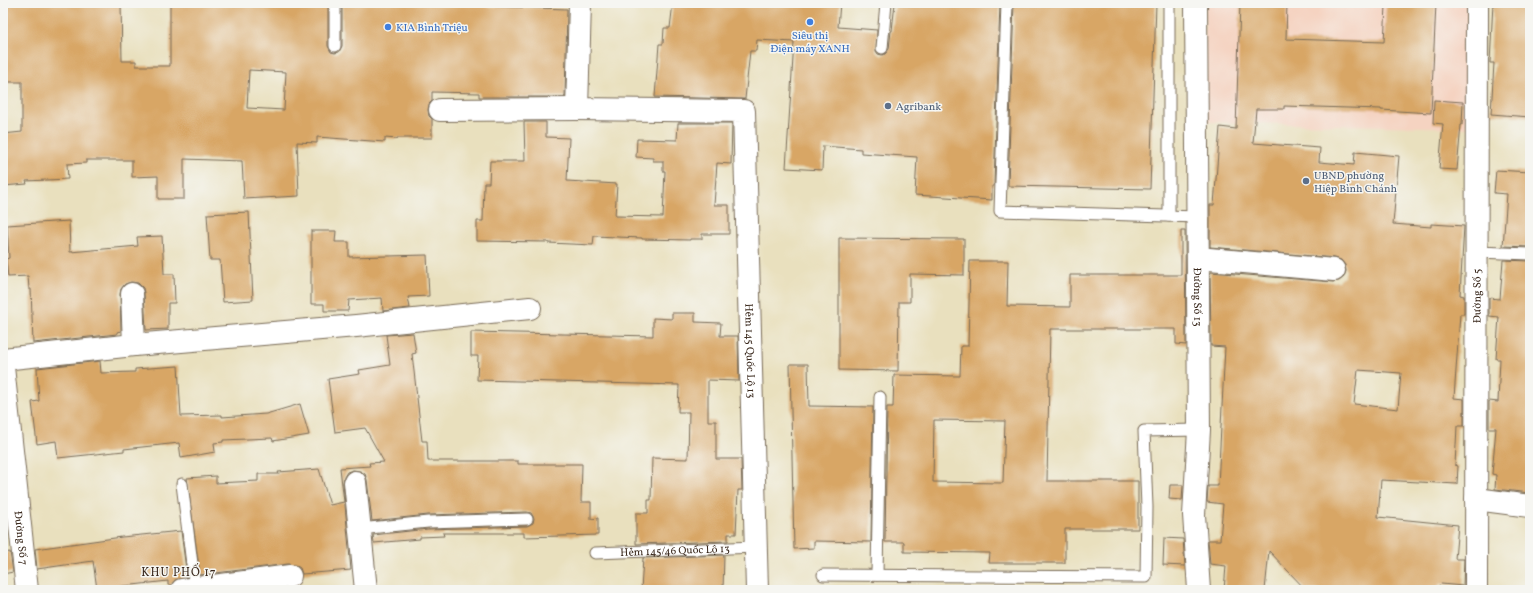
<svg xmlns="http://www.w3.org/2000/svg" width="1533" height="593" font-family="Vollkorn,serif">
	<rect width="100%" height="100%" fill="#f6f6f2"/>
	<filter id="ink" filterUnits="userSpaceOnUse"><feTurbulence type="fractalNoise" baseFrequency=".025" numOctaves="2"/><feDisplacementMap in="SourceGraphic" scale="8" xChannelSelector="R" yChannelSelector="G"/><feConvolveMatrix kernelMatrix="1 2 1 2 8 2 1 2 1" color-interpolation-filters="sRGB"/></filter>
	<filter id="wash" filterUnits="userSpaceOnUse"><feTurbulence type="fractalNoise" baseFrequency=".012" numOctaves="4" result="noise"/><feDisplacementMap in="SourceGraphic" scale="16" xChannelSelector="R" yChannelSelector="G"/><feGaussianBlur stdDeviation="0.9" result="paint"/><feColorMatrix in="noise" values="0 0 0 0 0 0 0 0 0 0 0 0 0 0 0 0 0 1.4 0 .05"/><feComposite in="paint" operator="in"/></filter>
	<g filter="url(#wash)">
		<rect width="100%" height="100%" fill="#e9e0be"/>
		<path fill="#f5d3c1" d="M1205,3H1469L1467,128L1204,122Z"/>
		<g id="blocks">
			<g fill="#d8a665" fill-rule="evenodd">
				<path d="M3,3H121L122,61H136V66H170V3H328V46L331,52L335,53L339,52L342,46V3H479V6L567,9L565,97H479V93L432,92V101L429,104L428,110L429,116L432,119V138H397V139L385,138V142L317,137V143L297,142L299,196L244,199L242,161L184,159V199H158V176L132,177V160H86V163L67,164L68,179L26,181L27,184L3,186V134L22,132V82H3ZM249,70L286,72L284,110L247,108Z"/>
				<path d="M673,3H840L838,27L877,30L876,51L878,54L882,55L885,54L889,49L891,31H892L895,3H1000L994,186H992V200L915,195L917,157L861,153V149L823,146L822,170L786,168L794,42L757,40L756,51H750L745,99L655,97L659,44H663L664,28H670Z"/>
				<path d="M1014,3H1156L1150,189L1008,186Z"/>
				<path d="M1240,3H1287L1286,39L1384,42L1386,6L1396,3H1436L1431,113L1381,110V109L1284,106V109H1256L1253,143L1320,148L1319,162L1354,165L1355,152L1399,156L1393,224L1431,227V224L1464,226L1460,295L1464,296V314H1460L1454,398L1464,399V426H1457L1455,465L1458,466L1457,484L1381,480L1378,517L1458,525L1455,559H1464L1463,586L1441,584L1434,590H1306L1269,551L1265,590H1224L1226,566L1210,564L1208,540H1220L1223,504L1207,502L1208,486H1218L1225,347L1211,346L1210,272L1333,282L1339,281L1344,277L1346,271L1345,265L1341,260L1335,258L1210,247V205H1214L1220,127L1236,129ZM1358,370L1401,373L1398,409L1354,404Z"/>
				<path d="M1493,3H1530V117L1491,114L1494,63H1490Z"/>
				<path d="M1434,100L1463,102L1462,125H1461L1457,170L1439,169L1443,124L1433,123Z"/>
				<path d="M524,122H546V137L569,138L567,181L617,184L615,216L663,217L665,171H663V161H653V158L636,157L637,139L677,140L678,123H732L731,164L717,163L714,205H729V234H702V239H690V240L642,239V238L594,236L593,245L548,243V242L477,241V221H483L484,183H489L490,161H525Z"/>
				<path d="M1496,170L1530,172V247L1503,246L1507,194L1494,193Z"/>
				<path d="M249,212L253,300L223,302L220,260H210L207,214Z"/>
				<path d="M69,221L70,252L138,246L137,237L162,236L164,274H174L175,303H168V329L146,330L144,293L143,288L138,283L131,282L125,284L121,289L120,294L121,331L117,332V334L33,343L31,289H29L28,276L8,277L6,259L9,258L7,225Z"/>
				<path d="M311,231H336L335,242H349V257L427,255L429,296L408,297L410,308L383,311L382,298L349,300L348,311H324V304H311Z"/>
				<path d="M1181,231H1185L1186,345L1176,344V329H1050L1047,481H1138V529H1065V563H989L990,553L904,552V542H885L887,407H893L894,375L960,376L961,346H968L970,261H1008L1007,306L1070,307V275H1181ZM934,420L1005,421L1003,483L933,482Z"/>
				<path d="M839,238L964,239V275L910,274V302H899L898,371L839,370Z"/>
				<path d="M1503,260L1530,261V493L1495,489L1496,475L1492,474L1496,428H1489V401L1498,402L1500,359H1496L1499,317L1489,316V298L1500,299Z"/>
				<path d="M672,313H695V322L721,323L720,336H738L739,381L708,380V421H716V459H741L742,490H738L736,534H728V541L636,544V513H648V500H651L652,458L688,459L689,412H678L679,385L477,380L478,356H471V332L653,336V318L672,319Z"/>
				<path d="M413,333L416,353L412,354L422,441H427L428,461H518V464H582L581,502H591V519L598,518V535L524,537V533H443L444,536L420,537V539L374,543L373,535L428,529L527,526L533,523L534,518L531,513L527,512L428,515L372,521L367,480L365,474L360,471L353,470L347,472L344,477L343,483L351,570L302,574L300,568L295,565L288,564L200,575L187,478L216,476V483L258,481V474H279L278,472L319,469L330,505L344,502L340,468L370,466L369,463L384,462L365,428L335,432L328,379L360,374L359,370L390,365L386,335Z"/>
				<path d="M100,361L101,373L135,372V369L178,366L181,416L222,415V417L266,414L300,404L309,435L273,441L272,438L223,440V442L214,443L215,452L181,458L179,443L124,449V451L58,458L56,441L37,444L32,402L39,401L37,368Z"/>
				<path d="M790,364H808L809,406L873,407L871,542L814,541V548L794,549Z"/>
				<path d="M1170,485H1183L1182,500L1169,499Z"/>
				<path d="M181,531L187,577L175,580L171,585H168V581L97,589L93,561L37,569L35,549L122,537Z"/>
				<path d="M1164,538L1183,539L1185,566L1163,565Z"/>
				<path d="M10,552L13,572L3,574V553Z"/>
				<path d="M724,555L723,590H641L643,558Z"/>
			</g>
		</g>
	</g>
	<g filter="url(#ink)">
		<use href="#blocks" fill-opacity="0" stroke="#786a56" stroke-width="1"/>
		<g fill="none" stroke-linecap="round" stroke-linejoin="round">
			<defs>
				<g id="lane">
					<path d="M335,3V46"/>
					<path d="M1007,3L1000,211L1198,217"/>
					<path d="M882,48L886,3"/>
					<path d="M1169,216V3"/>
					<path d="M1477,252L1530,254"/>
					<path d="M182,484L195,588"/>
					<path d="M360,529L428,522L527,519"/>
					<path id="s1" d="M595,553L756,547"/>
					<path d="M823,575L1146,577L1147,507L1144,431L1199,430"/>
					<path d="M877,575L880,397"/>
				</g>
				<g id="street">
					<path id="s2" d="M580,3L577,109L744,111L757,590"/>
					<path id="s3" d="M1196,3L1199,430L1194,515L1199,590"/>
					<path d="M440,110L577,109"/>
					<path d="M1198,258L1334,270"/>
					<path d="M132,294L134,345"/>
					<path d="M3,359L134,345L356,326L530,308"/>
					<path id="s4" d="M3,367L27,590"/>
					<path d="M355,482L366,590"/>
					<path d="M1476,499L1530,506"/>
					<path d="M182,590L290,576"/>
					<path id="s5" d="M1476,590L1477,3"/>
				</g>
			</defs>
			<use href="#lane" stroke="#786a56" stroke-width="13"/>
			<use href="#street" stroke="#786a56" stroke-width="24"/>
			<use href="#lane" stroke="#fff" stroke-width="11"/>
			<use href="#street" stroke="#fff" stroke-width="22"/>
		</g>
	</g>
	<g fill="#3f7fe0" stroke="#f6f6f2" stroke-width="1.5">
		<circle cx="810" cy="22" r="4"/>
		<circle cx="388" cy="27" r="4"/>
	</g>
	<g fill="#5c6f8a" stroke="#f6f6f2" stroke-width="1.5">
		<circle cx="888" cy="106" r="4"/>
		<circle cx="1306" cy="181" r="4"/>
	</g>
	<g text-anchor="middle" stroke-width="3" stroke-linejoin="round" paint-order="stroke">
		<g font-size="11" fill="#366cbe" stroke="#f6f6f2" text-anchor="start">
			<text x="396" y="31">KIA Bình Triệu</text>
			<text x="810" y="39" text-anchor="middle">Siêu thị<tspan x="810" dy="13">Điện máy XANH</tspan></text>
		</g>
		<g font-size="11" fill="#4e5e75" stroke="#f6f6f2" text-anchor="start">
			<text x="896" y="110">Agribank</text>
			<text x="1314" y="179">UBND phường<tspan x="1314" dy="13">Hiệp Bình Chánh</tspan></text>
		</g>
		<g font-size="11" fill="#3b2a1e" stroke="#f6f6f2">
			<text dy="4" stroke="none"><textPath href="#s3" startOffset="294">Đường Số 13</textPath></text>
			<text dy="4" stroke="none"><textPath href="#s5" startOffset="294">Đường Số 5</textPath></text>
			<text dy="4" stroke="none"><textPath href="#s2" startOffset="513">Hẻm 145 Quốc Lộ 13</textPath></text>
			<text dy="4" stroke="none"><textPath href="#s4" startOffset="172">Đường Số 7</textPath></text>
			<text dy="4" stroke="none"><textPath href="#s1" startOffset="80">Hẻm 145/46 Quốc Lộ 13</textPath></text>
		</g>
		<g font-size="12" letter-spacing="1" fill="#3b2a1e" stroke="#f6f6f2">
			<text x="179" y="576">KHU PHỐ 17</text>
		</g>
	</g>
	<rect width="1533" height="593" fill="none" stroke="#f6f6f2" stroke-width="16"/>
</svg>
